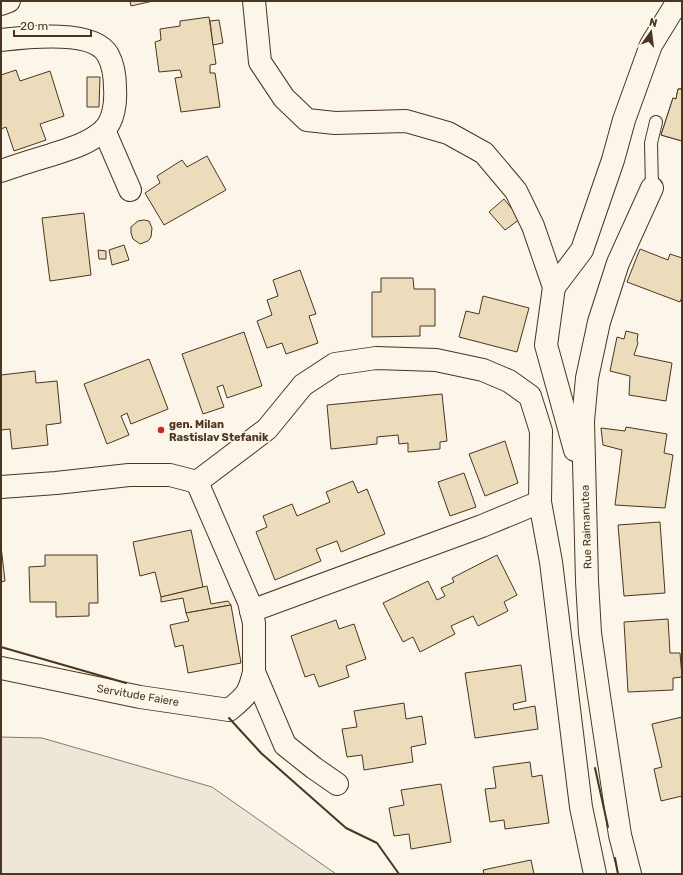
<svg xmlns="http://www.w3.org/2000/svg" width="683" height="875" font-family="Rubik,sans-serif">
	<rect width="100%" height="100%" fill="#fbf6e9"/>
	<path fill="#ede6d9" stroke="#887966" d="M1,737L42,738L212,787L336,874H1Z"/>
	<g fill="#ecdcbc" stroke="#4a3520">
		<path d="M130,1H153L131,6Z"/>
		<path d="M209,17L216,64L210,65V73H215L220,107L181,112L175,78L182,77L180,70L159,72L155,42L161,40L160,29L180,26V21Z"/>
		<path d="M219,20L223,43L213,45L210,21Z"/>
		<path d="M16,70L20,81L50,71L64,116L40,124L46,140L14,151L6,127L1,129V75Z"/>
		<path d="M87,77H100L99,107H87Z"/>
		<path d="M682,86V141L661,135L673,98L676,99L678,89H681Z"/>
		<path d="M682,86V141L661,135L673,98L676,99L678,89H681Z"/>
		<path d="M207,156L226,190L164,225L145,193L160,183L157,176L182,160L187,167Z"/>
		<path d="M504,199L520,219L505,230L489,212Z"/>
		<path d="M84,213L91,275L50,281L42,218Z"/>
		<path d="M144,220L149,221L152,228L151,237L148,241L140,244L133,239L131,233V227L138,221Z"/>
		<path d="M124,245L129,260L112,265L109,250Z"/>
		<path d="M640,249L668,260L670,254L682,258V297L680,302L627,282Z"/>
		<path d="M98,250L106,251V259H99Z"/>
		<path d="M300,270L316,314L309,316L318,343L286,354L282,343L267,348L257,321L272,315L267,300L278,296L273,280Z"/>
		<path d="M381,278H413L414,289H435V326H420V336L372,337V292H381Z"/>
		<path d="M483,296L529,308L517,352L459,337L466,311L479,314Z"/>
		<path d="M626,331L638,334L637,341L638,343L634,355L672,363L666,401L629,395L630,376L610,371L617,337L624,339Z"/>
		<path d="M244,332L262,386L227,398L223,385L217,387L224,407L203,414L182,354Z"/>
		<path d="M149,359L168,409L131,424L127,413L121,416L129,435L107,444L84,384Z"/>
		<path d="M35,371L36,383L57,381L61,423L46,425L48,445L12,449L10,429L1,430V375Z"/>
		<path d="M442,394L447,441L440,442V449L408,452V443L399,444L398,435L377,437V444L331,449L327,405Z"/>
		<path d="M626,427L667,434L664,453L673,455L665,508L615,505L622,450L603,445L601,428L625,431Z"/>
		<path d="M505,441L518,483L485,496L469,454Z"/>
		<path d="M464,473L476,507L450,516L438,482Z"/>
		<path d="M353,481L358,493L367,489L385,534L341,552L337,541L316,549L321,561L275,580L256,532L267,527L263,516L292,504L297,516L330,502L326,492Z"/>
		<path d="M660,522L665,593L624,596L618,525Z"/>
		<path d="M191,530L203,587L161,597L155,572L140,576L133,542Z"/>
		<path d="M1,546L5,581L1,582Z"/>
		<path d="M45,555H97L98,603H89V616L56,617V602H30L29,567L45,566Z"/>
		<path d="M497,555L517,595L504,602L508,611L478,626L473,616L451,626L455,634L420,652L413,637L403,642L383,603L428,581L437,600L445,596L441,588L454,582L452,578Z"/>
		<path d="M207,586L211,604L228,601L231,605L186,613L183,598L161,602V597Z"/>
		<path d="M231,605L241,663L188,673L183,645L175,647L170,625L189,621L186,613Z"/>
		<path d="M668,619L670,653H680L682,677L673,678V690L628,692L624,622Z"/>
		<path d="M336,620L339,629L354,624L366,659L346,666L349,677L319,687L314,674L305,677L291,636Z"/>
		<path d="M521,665L526,701L513,704L514,710L535,706L538,729L475,738L465,673Z"/>
		<path d="M404,703L406,719L422,716L426,744L411,747L413,762L364,770L362,755L347,757L342,729L357,727L354,711Z"/>
		<path d="M682,717V796L661,801L654,769L662,767L652,724Z"/>
		<path d="M530,762L532,777L542,775L549,823L505,829L504,820L490,822L485,789L496,788L493,767Z"/>
		<path d="M441,784L451,842L411,849L409,834L394,836L389,808L404,805L401,790Z"/>
		<path d="M531,860L534,874H484L483,870Z"/>
	</g>
	<g fill="none" stroke-linecap="round" stroke-linejoin="round">
		<defs>
			<path id="lane" d="M652,188L651,143L656,122"/>
			<g id="street">
				<path d="M254,1L260,62L284,98L307,120L335,123L406,121L448,133L484,153L516,191L533,226L554,287L546,345L575,450"/>
				<path d="M1,4L9,1"/>
				<path d="M1,40C27,37 94,29 108,55C114,66 115,77 115,88C116,102 114,121 103,131C88,144 69,149 51,155C34,160 18,165 1,171"/>
				<path d="M104,130L130,190"/>
				<path d="M554,287L582,250L613,160L624,120L651,45L678,1"/>
				<path d="M197,482L267,429L303,385L335,364L376,358L436,360L483,370L509,381L530,396L541,431L540,502"/>
				<path d="M197,482L249,602L254,623V672L285,745L314,768L337,784"/>
				<path d="M1,487L56,483L129,475H170L197,482"/>
				<path d="M251,611L482,526L540,502L551,562L581,807L595,874"/>
				<path d="M1,668L140,697L229,710C246,696 249,694 254,672"/>
				<path d="M630,874L620,835L599,696L590,633L587,581L583,421L587,378L599,322L618,263L652,188"/>
			</g>
		</defs>
		<use href="#lane" stroke="#4a3520" stroke-width="14"/>
		<use href="#street" stroke="#4a3520" stroke-width="24"/>
		<use href="#lane" stroke="#fbf6e9" stroke-width="12"/>
		<use href="#street" stroke="#fbf6e9" stroke-width="22"/>
		<g stroke="#4a3520" stroke-width="2">
			<path d="M1,647L126,683"/>
			<path d="M229,718L261,753L346,828L377,843L399,874"/>
			<path d="M595,768L608,827"/>
			<path d="M615,858L618,874"/>
		</g>
	</g>
	<circle fill="#c62828" stroke="#fbf6e9" stroke-width="1.5" cx="161" cy="430" r="4"/>
	<g text-anchor="middle" stroke-width="3" stroke-linejoin="round" paint-order="stroke">
		<g font-size="11" font-weight="bold" fill="#4a3520" stroke="#fbf6e9" text-anchor="start">
			<text x="169" y="428">gen. Milan<tspan x="169" dy="13">Rastislav Stefanik</tspan></text>
		</g>
		<g font-size="11" fill="#4a3520" stroke="#fbf6e9">
			<text transform="translate(586 527) rotate(-92)" y="4">Rue Raimanutea</text>
			<text transform="translate(138 695) rotate(10)" y="4">Servitude Faiere</text>
		</g>
	</g>
	<rect width="683" height="875" fill="none" stroke="#4a3520" stroke-width="4"/>
	<g transform="translate(651 32) rotate(14)" stroke="#fbf6e9" stroke-width="3" paint-order="stroke">
	<path d="M0-3L7 15L0 10L-7 15Z" fill="#4a3520"/>
	<text y="-6" font-size="11" font-weight="bold" text-anchor="middle" fill="#4a3520">N</text>
	</g>
	<path d="M14 30v6h77v-6" fill="none" stroke="#4a3520" stroke-width="2"/>
	<text x="20" y="30" font-size="12" fill="#4a3520" stroke="#fbf6e9" stroke-width="3" paint-order="stroke">20 m</text>
</svg>
